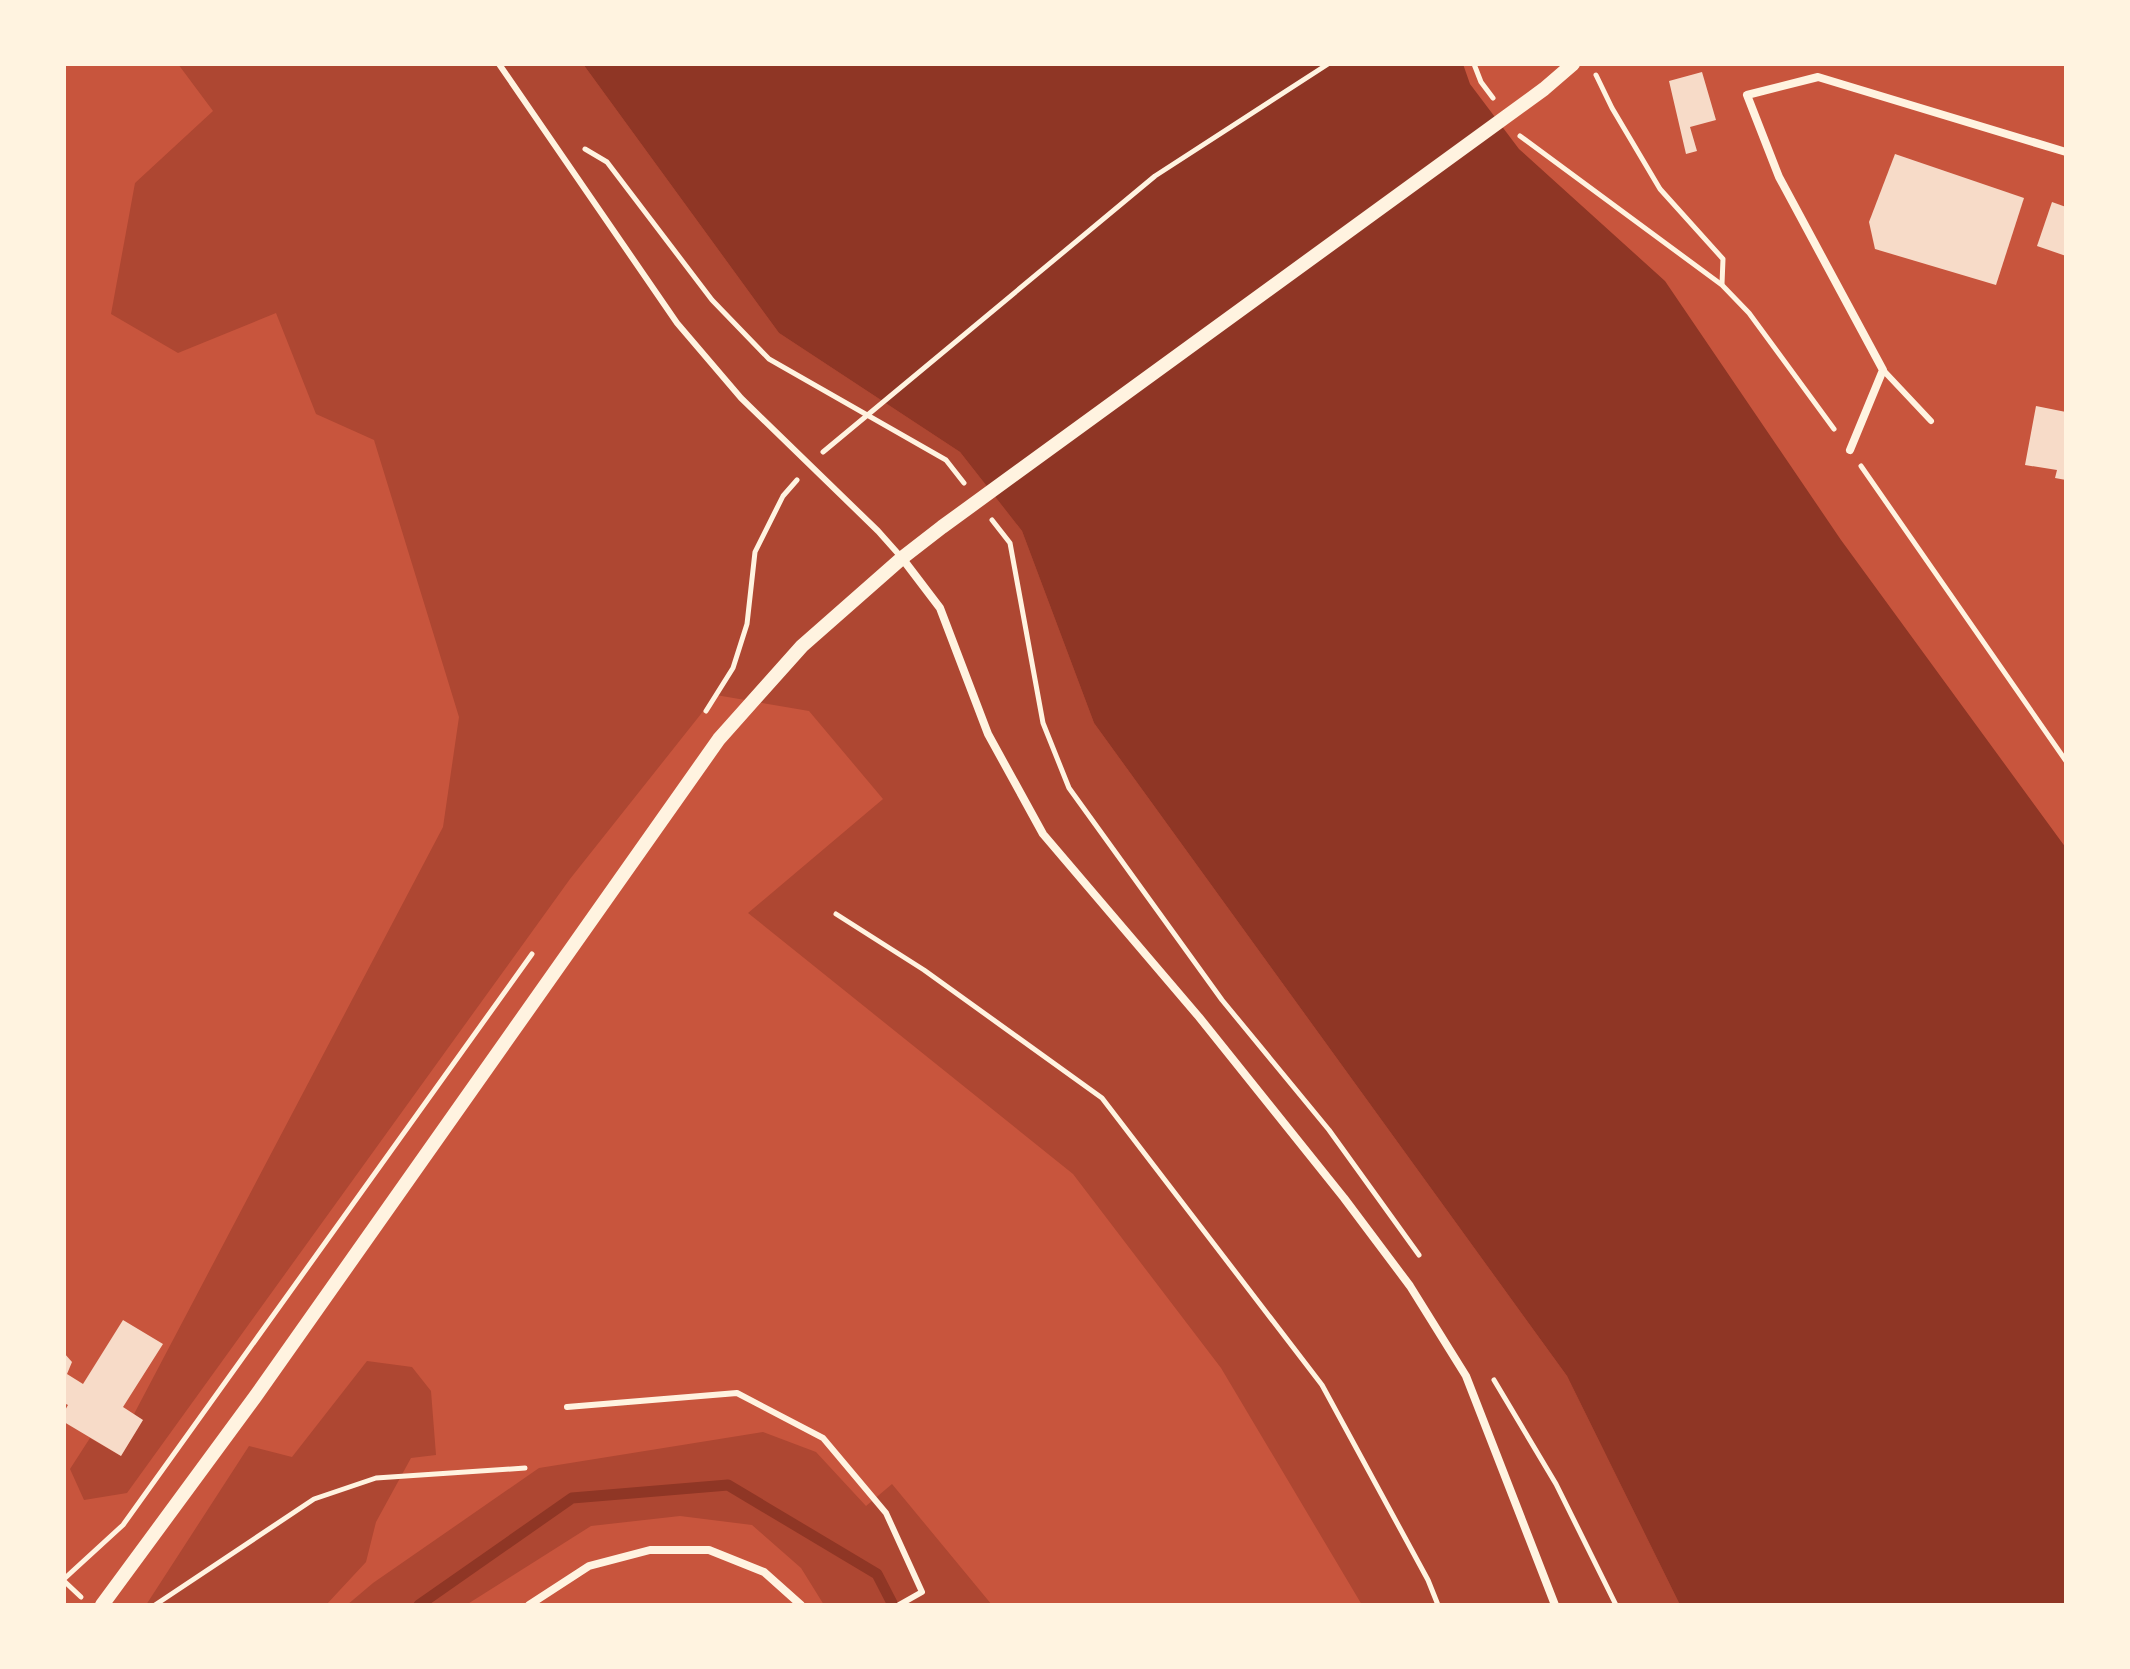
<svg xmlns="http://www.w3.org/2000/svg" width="2130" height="1669" font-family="Overpass,sans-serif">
	<rect width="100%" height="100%" fill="#c8553d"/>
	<g fill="#ae4732">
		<path d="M178,64H583L779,333L960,452L1022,531L1094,723L1567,1376L1680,1605H1362L1221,1368L1073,1174L748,913L883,799L809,711L716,695L570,879L127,1493L84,1500L70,1469L90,1438L121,1456L143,1420L134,1414L443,827L459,717L374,440L316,414L276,313L178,353L111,314L135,183L213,111Z"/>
		<path d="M367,1361L412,1367L431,1391L436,1455L411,1458L376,1522L366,1562L326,1605H146L249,1446L292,1457Z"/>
		<path d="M763,1432L816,1452L866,1506L892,1484L992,1605H824L801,1568L752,1525L680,1516L591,1526L466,1605H347L373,1583L539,1468Z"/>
	</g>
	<path fill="#8f3625" d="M583,64H1463L1470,84L1519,149L1665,281L1841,540L2066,848V1605H1680L1567,1376L1094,723L1022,531L960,452L779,333Z"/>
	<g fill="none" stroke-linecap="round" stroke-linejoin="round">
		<path stroke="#8f3625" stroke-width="11" d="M419,1605L572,1498L728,1485L877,1574L893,1605"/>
	</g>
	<g fill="#f7dbc8">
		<path d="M1702,72L1716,120L1690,127L1697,151L1686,154L1669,81Z"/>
		<path d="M1895,154L2024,198L1996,285L1875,249L1869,222Z"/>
		<path d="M2052,202L2066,207V256L2037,246Z"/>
		<path d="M2036,406L2066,412V480L2055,478L2057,470L2025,465Z"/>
		<path d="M123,1320L163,1344L123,1407L143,1420L121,1456L64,1422V1412L68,1405L64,1403V1353L72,1362L67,1374L83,1384Z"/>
	</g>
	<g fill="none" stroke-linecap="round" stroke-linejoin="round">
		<g stroke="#fff3e0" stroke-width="5">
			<path d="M1474,64L1481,82L1493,98"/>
			<path d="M1596,75L1612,108L1660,189L1723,259L1722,284"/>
			<path d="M1520,136L1722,285L1749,313L1834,429"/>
			<path d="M585,149L607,162L712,300L769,359L946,460L964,483"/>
			<path d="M823,452L1155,176L1328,64"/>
			<path d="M1861,466L2066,761"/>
			<path d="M992,520L1010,543L1043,723L1069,788L1222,1000L1329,1130L1419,1255"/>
			<path d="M706,711L733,668L747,624L755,552L783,496L797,480"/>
			<path d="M836,914L924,970L1102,1098L1322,1385L1428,1580L1438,1605"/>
			<path d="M1494,1380L1556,1484L1616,1605"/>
			<path d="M64,1579L123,1525L532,954"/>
			<path d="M64,1581L81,1597"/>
			<path d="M155,1605L314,1499L376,1478L525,1468"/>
		</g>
		<g stroke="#fff3e0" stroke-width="6">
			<path d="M499,64L677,323L741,398L878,531L902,558"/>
			<path d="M1883,370L1931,421"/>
			<path d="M567,1407L737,1393L823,1438L886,1513L922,1592L899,1605"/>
		</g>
		<g stroke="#fff3e0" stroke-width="8">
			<path d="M1850,450L1883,370L1779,177L1747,95L1818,77L2066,152"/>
			<path d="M902,558L940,608L988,734L1043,834L1199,1017L1344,1198L1410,1286L1466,1376L1555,1605"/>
			<path d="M529,1605L589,1566L650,1550H709L764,1572L801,1605"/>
		</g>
		<path stroke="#fff3e0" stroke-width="14" d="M102,1605L255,1397L719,739L802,646L902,558L942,527L1544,89L1573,64"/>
	</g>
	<rect width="2130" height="1669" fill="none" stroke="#fff3e0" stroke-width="132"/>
</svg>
